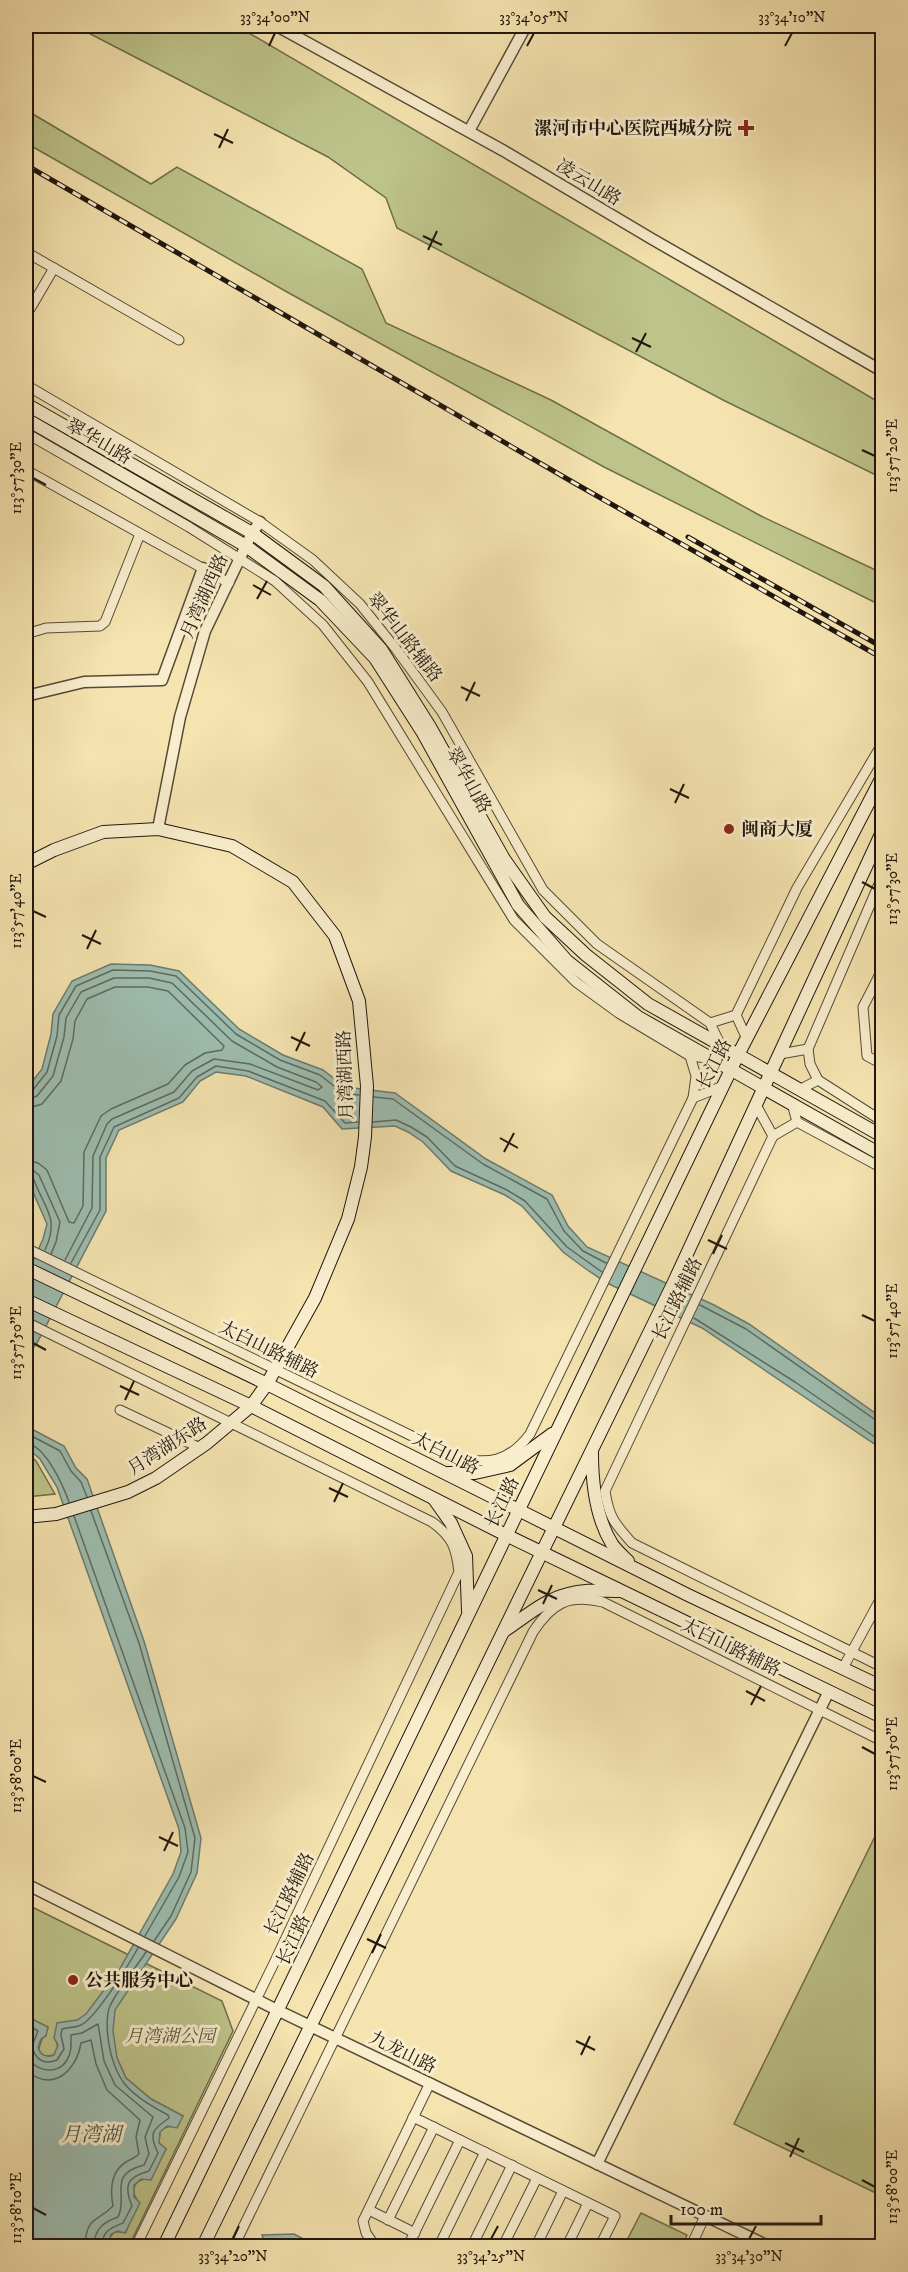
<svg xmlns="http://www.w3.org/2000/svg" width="908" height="2272" font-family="'IM FELL DW Pica','Noto Serif SC',serif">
	<rect width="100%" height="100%" fill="#f5e4b0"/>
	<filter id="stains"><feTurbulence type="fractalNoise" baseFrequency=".00333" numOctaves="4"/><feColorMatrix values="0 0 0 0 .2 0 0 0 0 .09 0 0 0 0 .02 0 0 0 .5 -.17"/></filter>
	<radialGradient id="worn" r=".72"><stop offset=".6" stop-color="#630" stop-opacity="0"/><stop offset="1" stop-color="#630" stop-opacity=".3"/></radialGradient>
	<g fill="#bdc48a" stroke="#6e6d4c" stroke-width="1.5">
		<path d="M75,26H237L882,404V478L725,401L397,228L386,198L328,157Z"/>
		<path d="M26,110L151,184L177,167L362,269L386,323L551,400L761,516L882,573V606L604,467L287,292L26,143Z"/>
		<path d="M26,1452L36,1461L55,1494L26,1497Z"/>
		<path d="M882,1822V2196L734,2124Z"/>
		<path d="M26,1904L222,2001L233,2031L129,2246H108V2240L114,2232H126L137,2200C130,2189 135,2179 148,2179L166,2149L159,2143L160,2132L163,2128L172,2126L183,2116L151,2099L126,2078L117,2058L56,2040L58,2048L54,2055C29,2061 42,2038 48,2028L26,2016Z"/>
		<path d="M641,2213L687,2235L682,2246H624Z"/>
	</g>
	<g fill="#9dbeb1" stroke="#6b7b70" stroke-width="1.5">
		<path d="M111,964L150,965L179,971L239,1029L283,1055L323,1070L345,1087L395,1093L486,1159L552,1195L568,1226L587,1247L714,1305L749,1324L882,1418V1449L702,1328L607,1283L586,1269L563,1252L522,1206L505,1195L451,1171L423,1142L408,1132L395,1126L342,1129L323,1107L246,1076L216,1072L200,1081L183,1102L119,1130L106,1158V1211L37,1343L26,1357V1277L43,1239L47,1224L26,1176V1093L27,1088L42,1069L51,1034L53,1014L72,981Z"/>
		<path d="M26,1426L64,1446L76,1468L87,1479L144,1641L201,1838L197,1873L176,1919L115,2010L113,2031L117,2058L126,2078L151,2099L183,2116L177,2128L167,2126L160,2132L159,2143L166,2149L151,2180L141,2179L134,2185V2197L140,2203L125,2233L118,2231L111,2234L108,2246H26V2016L48,2027L46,2036L41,2039L38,2047C40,2055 46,2058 54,2055L58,2045L54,2038L57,2023L77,2020L86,2014L119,1970L173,1874L181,1852L179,1829L57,1487L40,1459L26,1447Z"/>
		<path d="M294,2234L311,2243L312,2246H266L262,2235Z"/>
	</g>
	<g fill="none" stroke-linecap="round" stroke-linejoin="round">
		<g stroke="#5e6a60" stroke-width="1.5">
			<path d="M26,1093L32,1091L47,1072L57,1036L59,1015L76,986L113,970L150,971L176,976L236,1034L280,1060L320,1075L343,1093L359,1095"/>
			<path d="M374,1097L393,1099L483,1164L547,1199L564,1231L583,1251L606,1263"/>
			<path d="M26,1100L37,1096L53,1076L64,1037L66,1018L81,992L114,978H149L172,983L232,1041L277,1067L316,1082L322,1087L318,1090L250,1064L214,1059L192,1071L174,1092L112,1119L107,1124L93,1156L92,1208L65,1260"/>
			<path d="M26,1109L42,1104L61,1081L73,1039L75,1021L87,999L115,987H148L168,991L224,1046L222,1050L205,1053L185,1065L168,1084L111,1109L101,1116L84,1152L83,1206L74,1223L69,1222L47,1170L38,1163L26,1160"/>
			<path d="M373,1122L396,1120L411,1127L427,1137L455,1166L507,1190L525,1201L567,1247L602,1272"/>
			<path d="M26,1169L34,1171L39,1175L60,1222L56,1242L51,1254"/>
			<path d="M26,1177L34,1180C45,1210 60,1218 45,1250"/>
			<path d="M71,1263L100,1210V1157L114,1127L179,1098L197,1077L216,1066L248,1071L325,1101L345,1123L358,1122"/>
			<path d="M700,1305L746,1329L877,1421L882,1423"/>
			<path d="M694,1318L795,1382L882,1442"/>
			<path d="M26,1433L60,1451L71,1471L81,1482L87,1497"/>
			<path d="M26,1443C45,1445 63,1485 69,1502"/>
			<path d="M91,1511L139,1643L195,1838L191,1872L171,1916L154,1941"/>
			<path d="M74,1516L185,1828L188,1852L179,1877L145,1936"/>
			<path d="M26,2024L38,2031L32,2046C35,2060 44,2065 57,2060L64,2049L61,2035L62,2029C68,2027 75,2028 81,2025C96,2018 129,1964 138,1948"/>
			<path d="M26,2051C30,2070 56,2078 67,2060C72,2052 71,2044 71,2035L82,2033L98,2024L104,2061L115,2085L153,2117L145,2137L149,2154L144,2165C106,2175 129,2195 118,2217C103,2222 94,2230 94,2246"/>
			<path d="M26,2070C52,2093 76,2072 81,2043L91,2040L96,2064L107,2090L140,2120L136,2137L139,2154C135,2158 131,2159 126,2162C110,2172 110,2190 113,2206C98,2222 86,2216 85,2246"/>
			<path d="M102,2246C102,2231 111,2228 123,2223L132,2206C123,2184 128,2177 149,2171L158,2153C148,2133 153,2129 169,2118L168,2115C130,2095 114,2082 108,2038C107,2029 106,2015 110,2006C119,1987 135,1969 146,1952"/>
		</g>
		<defs>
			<g id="minor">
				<path d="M26,252L179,340"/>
				<path d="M30,309L54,268"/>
				<path d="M26,385L260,522L313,560L360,604L396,649L442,712L543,890L597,944L710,1023L721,1046"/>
				<path d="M26,433L189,527L275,581L323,625L368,682L514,920L576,982L620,1014L690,1056L707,1058"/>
				<path d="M26,470L229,583"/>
				<path d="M26,634L46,628L100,626L105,622L140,534"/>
				<path d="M882,970L863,1007L867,1056L882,1064"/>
				<path d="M710,1023L736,1015"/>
				<path d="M747,1039L736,1015L797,888L882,744"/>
				<path d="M808,1049L810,1064L818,1080"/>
				<path d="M780,1054L808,1049L882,877"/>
				<path d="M690,1056L696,1076L693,1098"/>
				<path d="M801,1089L818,1080L882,1121"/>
				<path d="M792,1103L797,1122L882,1168"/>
				<path d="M756,1105L773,1136L605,1491C609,1517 614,1523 632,1543L882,1667"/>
				<path d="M773,1136L797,1122"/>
				<path d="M26,1248L455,1457C488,1465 509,1462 530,1434L693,1098L723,1086"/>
				<path d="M26,1322L432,1522C453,1537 456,1548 459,1572L275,1961L136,2246"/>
				<path d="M120,1410L200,1448"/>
				<path d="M843,1668L882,1596"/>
				<path d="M413,2117L615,2216L600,2246"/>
				<path d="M369,2210L415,2233"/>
				<path d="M388,2220L434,2127"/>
				<path d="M234,2246L533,1632C552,1603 568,1594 603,1602L882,1741"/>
				<path d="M375,2246L366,2233L363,2221L430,2083"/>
				<path d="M408,2246L460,2140"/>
				<path d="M439,2246L485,2152"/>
				<path d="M472,2246L512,2165"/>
				<path d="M503,2246L537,2178"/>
				<path d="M536,2246L563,2191"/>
				<path d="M567,2246L588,2203"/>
				<path d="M691,2246L705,2216"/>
				<path d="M880,2246L882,2241"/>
			</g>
			<g id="tertiary">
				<path d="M277,26L504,151L652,239L882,371"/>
				<path d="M469,131L526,26"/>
				<path d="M26,696L84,682L162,680L203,568"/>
				<path d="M158,829L180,717L205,631L252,533L260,522"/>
				<path d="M26,1884L279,2011L768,2246"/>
				<path d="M597,2164L829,1691"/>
			</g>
			<g id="secondary">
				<path d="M26,404L252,533L324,586L381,649L430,727L504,859L545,917L586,955L648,1004L882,1136"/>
				<path d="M26,419L246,546L320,600L375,658L423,733L518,905L567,961L638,1017L882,1155"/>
				<path d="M26,864L54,850L103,832L158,829L232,846L293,882L335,936L359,1001L367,1086L365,1137L361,1167L348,1219L315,1298L267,1384L251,1406L207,1443L156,1478L128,1492L56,1514L26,1517"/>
				<path d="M26,1268L267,1384L688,1595L882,1687"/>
				<path d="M26,1300L251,1406L506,1535L882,1717"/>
				<path d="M592,1453C592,1483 596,1518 612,1544C616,1550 623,1556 628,1561"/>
				<path d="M448,1473H475L510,1465L552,1434"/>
				<path d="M434,1499L451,1523L466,1556L468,1611"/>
				<path d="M504,1631C524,1618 545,1599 568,1594C585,1589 603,1591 620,1591"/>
				<path d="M164,2246L738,1055L882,777"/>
				<path d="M203,2246L673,1284L882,832"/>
			</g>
		</defs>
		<use href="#minor" stroke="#554a36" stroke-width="11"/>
		<use href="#tertiary" stroke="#554a36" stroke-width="13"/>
		<use href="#secondary" stroke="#20160e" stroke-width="14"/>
		<use href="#minor" stroke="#f8edcc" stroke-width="9"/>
		<use href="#tertiary" stroke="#f8edcc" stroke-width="10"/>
		<use href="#secondary" stroke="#f8edcc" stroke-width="12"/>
		<defs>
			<g id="rail">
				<path d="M26,165L576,484L882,658"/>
				<path d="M688,537L882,647"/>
			</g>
		</defs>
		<use href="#rail" stroke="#20160e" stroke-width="5"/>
		<use href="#rail" stroke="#f8edcc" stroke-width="3" stroke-dasharray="9" stroke-linecap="butt"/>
	</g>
	<path fill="none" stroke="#20160e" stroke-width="2" d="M269,46L275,33M527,46L534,33M785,46L792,33M214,134L233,143M219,148L228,129M423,236L442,245M428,250L437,231M632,338L651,347M636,352L646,333M862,450L875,456M33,478L46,485M253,585L271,595M257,599L267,581M461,687L480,696M466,701L475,682M670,789L689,798M675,803L684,784M862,882L875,889M33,911L46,917M82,935L101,944M87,949L96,930M291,1037L310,1046M296,1051L305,1032M500,1138L518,1148M504,1152L514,1133M708,1240L727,1249M713,1254L722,1235M862,1315L875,1321M33,1343L46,1350M120,1386L139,1395M125,1400L134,1381M329,1488L348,1497M334,1502L343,1483M538,1590L557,1599M543,1604L552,1585M746,1691L765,1701M751,1705L761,1686M862,1747L875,1754M33,1776L46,1782M159,1837L178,1846M164,1851L173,1832M367,1939L386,1948M372,1953L381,1934M576,2041L595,2050M581,2055L590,2036M785,2143L804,2152M790,2157L799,2138M862,2180L875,2187M33,2208L46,2215M233,2239L239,2226M491,2239L498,2226M749,2239L756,2226"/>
	<g fill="#8f2418" stroke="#f8edcc" stroke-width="2">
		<path d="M743 119h6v6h6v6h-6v6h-6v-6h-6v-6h6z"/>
		<circle cx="729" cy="829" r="6"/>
		<circle cx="73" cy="1980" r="6"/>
	</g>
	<g text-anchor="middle" stroke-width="6" stroke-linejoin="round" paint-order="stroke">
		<g font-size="18" font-weight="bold" fill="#20160e" stroke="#f8edcc" text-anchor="start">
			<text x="732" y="134" text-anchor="end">漯河市中心医院西城分院</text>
			<text x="741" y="835">闽商大厦</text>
			<text x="85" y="1986">公共服务中心</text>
		</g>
		<g font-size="18" fill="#20160e" stroke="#f8edcc">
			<text transform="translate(589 182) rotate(31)" y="6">凌云山路</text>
			<text transform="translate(99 441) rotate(30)" y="6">翠华山路</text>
			<text transform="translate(204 596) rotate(-66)" y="6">月湾湖西路</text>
			<text transform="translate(405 637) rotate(52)" y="6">翠华山路辅路</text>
			<text transform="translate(469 780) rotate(61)" y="6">翠华山路</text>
			<text transform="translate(714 1064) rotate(-63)" y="6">长江路</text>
			<text transform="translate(345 1075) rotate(-92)" y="6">月湾湖西路</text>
			<text transform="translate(677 1299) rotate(-64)" y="6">长江路辅路</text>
			<text transform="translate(269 1349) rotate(26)" y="6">太白山路辅路</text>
			<text transform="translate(167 1446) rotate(-33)" y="6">月湾湖东路</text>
			<text transform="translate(446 1453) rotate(27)" y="6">太白山路</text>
			<text transform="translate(502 1502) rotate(-64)" y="6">长江路</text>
			<text transform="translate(731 1647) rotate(26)" y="6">太白山路辅路</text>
			<text transform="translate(289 1894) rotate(-64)" y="6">长江路辅路</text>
			<text transform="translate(293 1940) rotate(-65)" y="6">长江路</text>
			<text transform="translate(403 2052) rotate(26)" y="6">九龙山路</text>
		</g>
		<g font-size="18" font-style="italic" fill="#575339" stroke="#f8edcc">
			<text x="170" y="2042">月湾湖公园</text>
		</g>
		<g font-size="20" font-style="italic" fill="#4c5147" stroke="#f8edcc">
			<text x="91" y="2141">月湾湖</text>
		</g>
	</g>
	<rect width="908" height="2272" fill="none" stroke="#f5e4b0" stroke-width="66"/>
	<path d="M671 2215v9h150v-9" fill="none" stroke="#20160e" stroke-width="3"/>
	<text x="680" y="2215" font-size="18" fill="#20160e" stroke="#f8edcc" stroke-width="4.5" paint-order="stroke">100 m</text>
	<rect x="33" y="33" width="842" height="2206" fill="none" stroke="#20160e" stroke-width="2"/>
	<g font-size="15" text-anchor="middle" fill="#20160e">
		<text x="275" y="22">33°34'00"N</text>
		<text x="534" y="22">33°34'05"N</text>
		<text x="792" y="22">33°34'10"N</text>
		<text transform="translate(892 456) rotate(-90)" y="5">113°57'20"E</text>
		<text transform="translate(16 478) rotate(-90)" y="5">113°57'30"E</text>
		<text transform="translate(892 889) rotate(-90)" y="5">113°57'30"E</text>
		<text transform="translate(16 911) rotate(-90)" y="5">113°57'40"E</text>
		<text transform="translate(892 1321) rotate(-90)" y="5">113°57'40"E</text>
		<text transform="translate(16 1343) rotate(-90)" y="5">113°57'50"E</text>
		<text transform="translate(892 1754) rotate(-90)" y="5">113°57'50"E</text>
		<text transform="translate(16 1776) rotate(-90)" y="5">113°58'00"E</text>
		<text transform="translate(892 2187) rotate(-90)" y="5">113°58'00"E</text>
		<text transform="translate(16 2208) rotate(-90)" y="5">113°58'10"E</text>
		<text x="233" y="2261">33°34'20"N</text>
		<text x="491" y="2261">33°34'25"N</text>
		<text x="749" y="2261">33°34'30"N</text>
	</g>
	<rect width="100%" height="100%" filter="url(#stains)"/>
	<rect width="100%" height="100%" fill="url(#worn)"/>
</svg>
